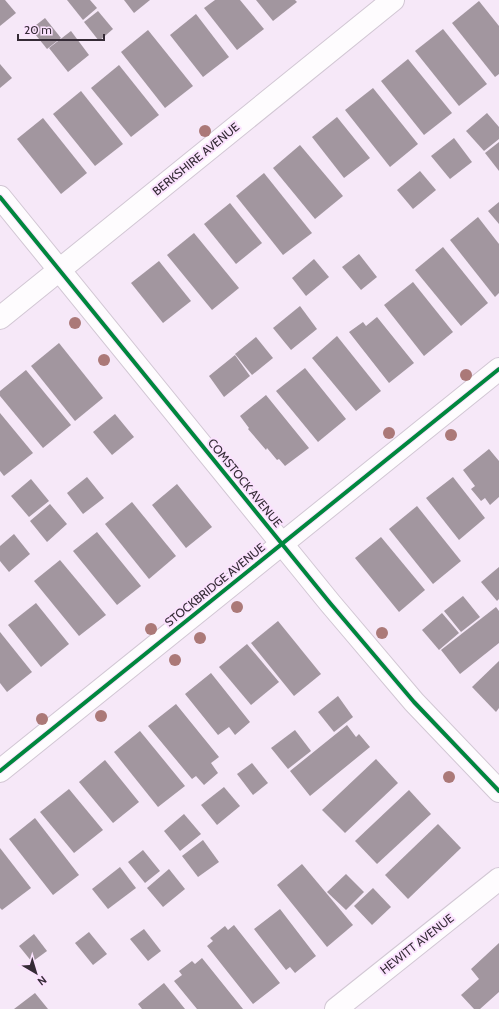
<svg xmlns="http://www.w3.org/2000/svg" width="499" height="1009" font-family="Cabin,sans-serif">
	<rect width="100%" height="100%" fill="#f6e8f8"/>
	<g fill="#a2969f">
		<path d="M0,0H5L16,13L0,26Z"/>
		<path d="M67,0H90L97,8L83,20Z"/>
		<path d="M124,0H150L134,13Z"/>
		<path d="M215,0H240L264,29L237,50L204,8Z"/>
		<path d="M256,0H295L297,2L273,21Z"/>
		<path d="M479,1L499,26V74L495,77L452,23Z"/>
		<path d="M98,11L113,29L99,41L84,22Z"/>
		<path d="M196,14L229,57L203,77L170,35Z"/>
		<path d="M45,18L61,38L47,49L31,29Z"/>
		<path d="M443,29L487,84L459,106L415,51Z"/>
		<path d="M148,30L193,86L165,108L121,52Z"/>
		<path d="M71,31L89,55L68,72L49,48Z"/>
		<path d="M408,59L452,113L424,135L381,81Z"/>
		<path d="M0,64L12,78L0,88Z"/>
		<path d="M119,65L159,115L131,137L91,88Z"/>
		<path d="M373,88L418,144L390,167L345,110Z"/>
		<path d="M81,91L123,144L95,166L53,114Z"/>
		<path d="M487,113L499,127V139L484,151L466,131Z"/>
		<path d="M337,117L370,158L344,178L312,137Z"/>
		<path d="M43,118L87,173L61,194L17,139Z"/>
		<path d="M454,138L472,162L450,179L431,156Z"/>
		<path d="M499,142V171L485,153Z"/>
		<path d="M300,145L343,196L315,219L273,168Z"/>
		<path d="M420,171L436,190L413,209L397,190Z"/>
		<path d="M264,173L312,233L283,255L236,196Z"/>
		<path d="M499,202V224L488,211Z"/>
		<path d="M230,203L262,243L236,264L204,224Z"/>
		<path d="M478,217L499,244V293L495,297L450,240Z"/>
		<path d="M194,233L239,288L212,310L167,255Z"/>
		<path d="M443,247L488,303L461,326L415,270Z"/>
		<path d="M359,254L377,277L361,290L342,267Z"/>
		<path d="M314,259L329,277L306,296L292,278Z"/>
		<path d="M159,261L191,301L163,323L131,283Z"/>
		<path d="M413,282L453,332L424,356L384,305Z"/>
		<path d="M300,306L317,329L291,350L273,328Z"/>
		<path d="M377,317L414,363L389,383L349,332L363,322L366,326Z"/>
		<path d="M337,336L381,391L356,411L312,358Z"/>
		<path d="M256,337L273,358L252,375L235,354Z"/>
		<path d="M59,343L103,398L75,421L31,366Z"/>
		<path d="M235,355L250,376L224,397L209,376Z"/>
		<path d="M305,368L346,419L318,442L276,391Z"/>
		<path d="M26,370L71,425L43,448L0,396V391Z"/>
		<path d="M266,395L309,448L285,466L279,459L277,460L267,448L266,450L248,429L249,428L240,416Z"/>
		<path d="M0,413L33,453L4,476L0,471Z"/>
		<path d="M115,414L134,437L112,455L93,432Z"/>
		<path d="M489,449L499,461V497L490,505L485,498L481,501L471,489L475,486L463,470Z"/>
		<path d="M87,477L104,498L83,514L67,493Z"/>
		<path d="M453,477L485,518L459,540L426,498Z"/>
		<path d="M31,479L49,501L29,517L11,496Z"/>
		<path d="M177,484L212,527L186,548L152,505Z"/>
		<path d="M132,502L176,556L149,579L105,524Z"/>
		<path d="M50,504L67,524L47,542L30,521Z"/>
		<path d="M417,506L461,561L433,584L389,529Z"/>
		<path d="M97,532L141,586L117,605L73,551Z"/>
		<path d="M14,534L30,554L9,572L0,561V546Z"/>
		<path d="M381,537L425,590L399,612L355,558Z"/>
		<path d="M60,560L106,615L79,636L34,581Z"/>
		<path d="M499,567V599L497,601L481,582Z"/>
		<path d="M463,596L480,617L461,632L444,611Z"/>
		<path d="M36,603L69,644L41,667L8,625Z"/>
		<path d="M496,607L499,611V643L460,674L441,650Z"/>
		<path d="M442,613L459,633L439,650L422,630Z"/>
		<path d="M278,621L321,674L294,696L251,643Z"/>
		<path d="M0,632L32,672L7,692L0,683Z"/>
		<path d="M247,644L279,682L251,705L219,667Z"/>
		<path d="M499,661V708L496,712L472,687Z"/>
		<path d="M211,673L250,722L235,735L229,727L218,735L185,694Z"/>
		<path d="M338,696L353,717L334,732L318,712Z"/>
		<path d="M176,704L219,757L211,763L218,773L204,785L196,776L192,779L148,726Z"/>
		<path d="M347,725L356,737L359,734L370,747L310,796L290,771Z"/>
		<path d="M295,730L311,751L288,769L271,748Z"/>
		<path d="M140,731L185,786L158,807L114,752Z"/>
		<path d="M376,759L398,783L345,833L322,810Z"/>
		<path d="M105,760L139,802L113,823L79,782Z"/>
		<path d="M252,763L268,783L253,795L237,774Z"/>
		<path d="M224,787L240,806L217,825L201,805Z"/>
		<path d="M69,789L103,830L74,853L40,812Z"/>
		<path d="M409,790L431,814L377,864L355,841Z"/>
		<path d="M184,814L201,834L180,851L164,831Z"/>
		<path d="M35,818L79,875L53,895L9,839Z"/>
		<path d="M438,824L461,848L408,899L385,875Z"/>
		<path d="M203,840L219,862L198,877L182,856Z"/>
		<path d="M0,848L31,888L2,910L0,908Z"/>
		<path d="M143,850L160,871L145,883L128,862Z"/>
		<path d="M302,864L353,925L327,947L277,885Z"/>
		<path d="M120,867L136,888L108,909L92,889Z"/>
		<path d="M169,869L185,889L163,907L147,888Z"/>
		<path d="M346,874L364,892L346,910L327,892Z"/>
		<path d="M373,888L391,907L372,925L354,906Z"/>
		<path d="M280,909L316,956L295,973L290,967L286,970L254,929Z"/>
		<path d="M234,925L280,983L253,1004L207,946L213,941L210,938L225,926L228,930Z"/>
		<path d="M144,929L161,951L148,961L130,939Z"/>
		<path d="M89,932L107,954L93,965L75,943Z"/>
		<path d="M34,934L47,951L32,962L19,946Z"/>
		<path d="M499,943V992L480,1009H474L461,995L479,979L471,969Z"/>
		<path d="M202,958L243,1009H197L174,981L182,975L179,971L192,961L195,964Z"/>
		<path d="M164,983L185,1009H142L138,1004Z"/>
		<path d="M35,993L48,1009H14Z"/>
	</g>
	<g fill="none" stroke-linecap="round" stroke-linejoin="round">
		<defs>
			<g id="minor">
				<path d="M0,197L330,603L414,702L499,791"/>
				<path d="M0,318L393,0"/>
				<path d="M0,771L499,369"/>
				<path d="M336,1009L499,879"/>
			</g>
		</defs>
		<use href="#minor" stroke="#d2c7d4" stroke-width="24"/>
		<use href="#minor" stroke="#fefcfe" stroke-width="22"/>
		<defs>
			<g id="cycleway">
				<path d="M0,197L330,603L414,702L499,791"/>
				<path d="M0,771L499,369"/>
			</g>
		</defs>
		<use href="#cycleway" stroke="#fbe2fe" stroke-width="6"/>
		<use href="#cycleway" stroke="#00873e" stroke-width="4"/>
	</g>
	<g fill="#ab7978">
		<circle cx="205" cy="131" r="6"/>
		<circle cx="75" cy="323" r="6"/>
		<circle cx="104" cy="360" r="6"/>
		<circle cx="466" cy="375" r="6"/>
		<circle cx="389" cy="433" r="6"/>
		<circle cx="451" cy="435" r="6"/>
		<circle cx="237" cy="607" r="6"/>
		<circle cx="151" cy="629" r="6"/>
		<circle cx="382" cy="633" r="6"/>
		<circle cx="200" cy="638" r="6"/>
		<circle cx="175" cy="660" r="6"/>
		<circle cx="101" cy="716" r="6"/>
		<circle cx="42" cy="719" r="6"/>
		<circle cx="449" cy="777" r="6"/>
	</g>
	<g text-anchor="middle" stroke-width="4" stroke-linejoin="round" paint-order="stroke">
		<g font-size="12" fill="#352b36" stroke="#fbe2fe">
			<text transform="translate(196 159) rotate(-39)" y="4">BERKSHIRE AVENUE</text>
			<text transform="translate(245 483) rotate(51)" y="4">COMSTOCK AVENUE</text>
			<text transform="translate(215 585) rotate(-39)" y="4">STOCKBRIDGE AVENUE</text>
			<text transform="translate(417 944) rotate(-38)" y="4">HEWITT AVENUE</text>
		</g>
	</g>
	<g transform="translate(36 973) rotate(142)" stroke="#fbe2fe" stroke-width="3" paint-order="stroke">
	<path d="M0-3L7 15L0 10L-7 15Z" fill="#352b36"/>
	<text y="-6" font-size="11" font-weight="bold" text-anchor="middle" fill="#352b36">N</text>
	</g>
	<path d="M18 34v6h86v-6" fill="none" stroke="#352b36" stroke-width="2"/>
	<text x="24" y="34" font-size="12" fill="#352b36" stroke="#fbe2fe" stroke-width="3" paint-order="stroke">20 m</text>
</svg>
